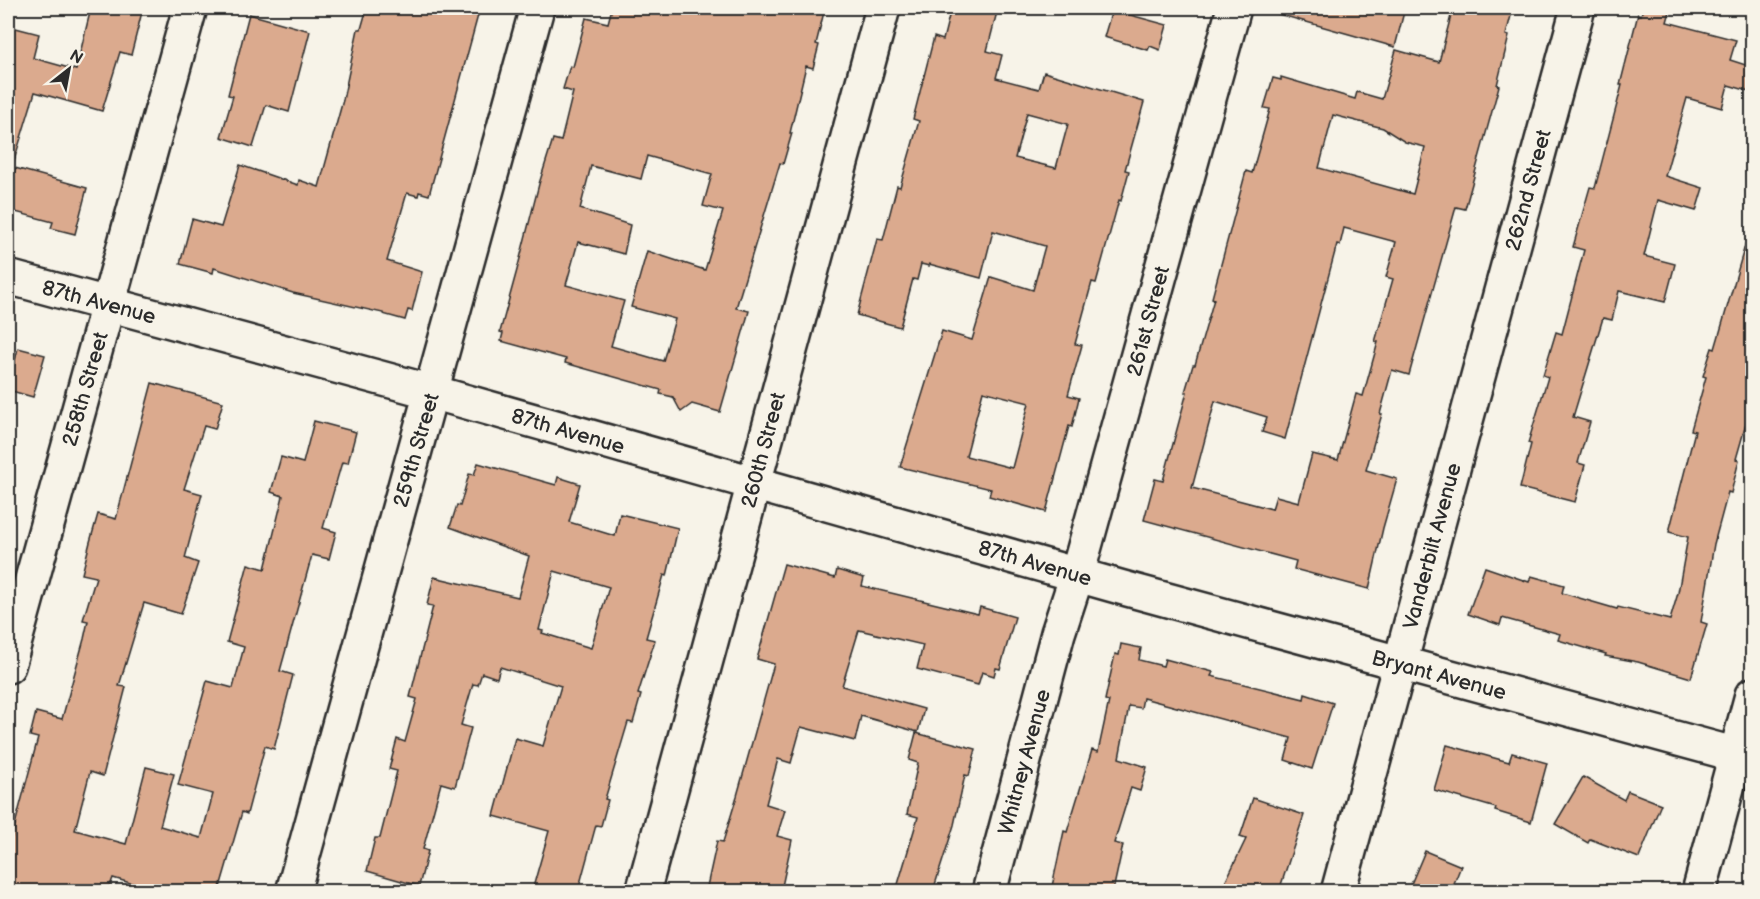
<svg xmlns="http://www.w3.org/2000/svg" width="1760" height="899" font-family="'Balsamiq Sans',sans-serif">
	<rect width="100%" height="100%" fill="#f7f3e8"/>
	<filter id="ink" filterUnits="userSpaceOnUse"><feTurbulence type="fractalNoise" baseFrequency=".0167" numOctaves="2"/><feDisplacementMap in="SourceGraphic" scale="12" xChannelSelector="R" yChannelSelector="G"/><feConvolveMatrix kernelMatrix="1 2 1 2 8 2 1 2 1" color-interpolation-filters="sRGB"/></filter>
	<g filter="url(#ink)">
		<g fill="#dbaa8e" stroke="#2b2b2b" stroke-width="1.5" fill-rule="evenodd">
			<path d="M91,8H143L131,55L120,52L102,111L35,92L13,164L8,163V26L39,34L33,58L76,70Z"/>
			<path d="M367,8H480L429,195L419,192L418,196L407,193L387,261L422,272L412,311L408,310L405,320L383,314V313L293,293L214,268L213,273L180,264L192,219L221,227L240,165L298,185L299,180L319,187L343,100L358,29H361Z"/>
			<path d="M612,8H691L710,12L712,8H825L816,44L819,45L813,68L806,66L790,133H792L783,164L780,163L736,308L749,311L720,412L692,404L681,412L673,397L660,394L661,390L565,363L566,359L501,341L503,333L500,332L517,270L539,184L553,139L561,141L573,92L563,89L570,66L573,67L586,18L608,23ZM647,156L712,174L703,206L723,211L705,270L647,251L631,307L675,319L663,361L611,346L624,301L566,285L578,242L624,254L630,225L580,209L591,166L641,179Z"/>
			<path d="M951,8H998L987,51L1002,55L996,78L1039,89L1044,72L1144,102L1125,170L1129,171L1121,201L1119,200L1096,283L1092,282L1075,344L1082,345L1068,395L1079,398L1072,427L1069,426L1046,512L989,496L991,489L900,467L942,331L972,340L991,277L1033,290L1045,246L993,231L981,278L929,264V266L921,264L917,280L913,279L900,327L857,315L877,239L883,240L897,186L900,187L919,121L913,119L934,37L943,40ZM1027,113L1068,124L1056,168L1015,158ZM983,391L1029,403L1012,468L966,456Z"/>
			<path d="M1279,8H1405L1395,47L1278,14Z"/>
			<path d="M1453,8H1513L1506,35L1509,36L1497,85L1499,86L1465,209L1456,207L1409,375L1392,370L1380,414H1382L1366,470L1397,479L1383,528L1369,589L1294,569L1296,561L1144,520L1155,479L1163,481L1187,392H1185L1193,365H1195L1214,299L1212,298L1246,171L1252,173L1270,109L1264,108L1273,78L1281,80V77L1355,99L1357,92L1382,99L1396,50L1439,62ZM1333,115L1383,128L1405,142L1425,147L1413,194L1319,168ZM1344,228L1396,242L1386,277L1393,279L1375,342H1378L1363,396L1356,394L1338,460L1312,454L1299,502L1276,496L1272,509L1192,488L1215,401L1267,417L1262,432L1285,439L1337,244L1340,245Z"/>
			<path d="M1643,8H1671L1667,22L1736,40L1730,60L1752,67V92L1728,85L1722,108L1687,98L1665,176L1703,188L1696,211L1658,200L1644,256L1675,264L1665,302L1619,291L1612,320L1603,318L1573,417L1590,422L1578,463L1585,465L1575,502L1520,488L1531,444L1528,443L1548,377L1543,375L1556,332L1562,334L1584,250L1573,247L1590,187L1595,188L1622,85H1620L1638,14L1641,15Z"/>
			<path d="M1112,10L1167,25L1160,50L1150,46L1148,50L1104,37Z"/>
			<path d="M249,14L310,31L289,112L266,105L253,147L221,137L233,96L228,95Z"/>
			<path d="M15,168L87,188L75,234L51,228L53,222L8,210V194Z"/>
			<path d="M1746,242L1752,243V403L1736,459L1739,460L1731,493L1728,492L1714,544L1701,622L1707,624L1691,678L1638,662L1605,656L1606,654L1558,640L1560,634L1502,618L1500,625L1468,614L1485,567L1529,582L1531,576L1564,585L1562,593L1617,609L1618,607L1670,620L1678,593L1688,537L1669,532L1695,431L1691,430L1706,377L1703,376L1712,348L1715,349Z"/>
			<path d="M18,348L45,355L33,397L8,390Z"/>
			<path d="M152,383L223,402L215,429L204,426L184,489L202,494L185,558L198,563L181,614L144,603L119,686L126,687L103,776L90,772L75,830L126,844L146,767L174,774L160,826L201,838L213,794L178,785L207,681L233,688L244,647L227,642L248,564L265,569L283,496L271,492L281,457L303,463L314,421L356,432L348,463L342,462L323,528L336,532L329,559L312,555L280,671L293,675L274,749L265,746L247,814L242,812L219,891H158L113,878L108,891H8V851L38,738L30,736L36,712L62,719L84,639L88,621L83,620L96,577L82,574L90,542L98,514L116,519Z"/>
			<path d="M478,463L556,485L558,477L580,484L569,522L615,536L620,514L678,528L667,576L664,575L646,638L655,640L638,694L641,695L633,723L628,722L605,799L608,800L601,826L596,825L578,891H532L549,831L494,816L515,738L543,746L561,686L500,667L497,678L482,673L478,685L473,684L461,725L471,728L455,787L441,783L423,849L428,851L419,886L367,871L375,838H380L397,771L389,769L397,739L405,742L417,699L410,697L433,606L427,605L434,577L518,597L529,556L450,527L457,505L460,506L469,474L474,475ZM554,571L609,587L591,648L542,633L543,631L539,630Z"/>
			<path d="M784,564L835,578L837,570L864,578L862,586L978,614L980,607L1015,617L1000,669L996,668L994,676L982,672L978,685L917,669L923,645L859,630L842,686L924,709L918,732L861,716L855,741L801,727L791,763L778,759L766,804L785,810L777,836L792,840L781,891H706L717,841L723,842L737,796L774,664L757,659Z"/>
			<path d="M1121,644L1141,648L1139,660L1163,666L1165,659L1213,672L1211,676L1304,699L1305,694L1333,703L1312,769L1285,760L1291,738L1143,698L1141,708L1129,706L1119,758L1147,767L1140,791L1131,788L1114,843L1123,845L1113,891H1051L1064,831L1067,832L1092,750L1098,752L1109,701L1105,700L1115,654L1119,655Z"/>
			<path d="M916,733L976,749L969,776L965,775L954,825L933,891H896L918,817L907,814L918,763L909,760Z"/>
			<path d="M1447,745L1509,762L1512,753L1547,763L1531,822L1495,811L1496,808L1434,790Z"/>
			<path d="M1583,777L1624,800L1628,791L1661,804L1639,858L1590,839L1588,843L1555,824Z"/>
			<path d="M1253,798L1304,815L1279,891H1221L1246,839L1240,837Z"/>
			<path d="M1425,851L1461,866L1451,891H1408Z"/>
		</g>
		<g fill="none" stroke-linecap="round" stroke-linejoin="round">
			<defs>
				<g id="minor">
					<path d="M8,277L432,392L1127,589L1752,759"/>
					<path d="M8,666L190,8"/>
					<path d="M293,892L537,8"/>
					<path d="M643,892L883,8"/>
					<path d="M989,892L1058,633L1077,575L1234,8"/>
					<path d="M1338,892L1578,8"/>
					<path d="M1699,892L1752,695"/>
				</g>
			</defs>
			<use href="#minor" stroke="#2b2b2b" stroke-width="38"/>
			<use href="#minor" stroke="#f7f3e8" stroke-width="33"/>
		</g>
	</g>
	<g text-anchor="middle" stroke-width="4.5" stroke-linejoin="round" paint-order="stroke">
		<g font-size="21" fill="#2b2b2b" stroke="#f7f3e8">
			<text transform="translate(1528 190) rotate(-75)" y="7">262nd Street</text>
			<text transform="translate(99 302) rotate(15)" y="7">87th Avenue</text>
			<text transform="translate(1148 321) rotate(-75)" y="7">261st Street</text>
			<text transform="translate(85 389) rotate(-74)" y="7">258th Street</text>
			<text transform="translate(568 431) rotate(16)" y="7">87th Avenue</text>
			<text transform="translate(416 450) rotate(-74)" y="7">259th Street</text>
			<text transform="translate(763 450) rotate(-75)" y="7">260th Street</text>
			<text transform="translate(1432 546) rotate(-75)" y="7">Vanderbilt Avenue</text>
			<text transform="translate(1035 563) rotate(16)" y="7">87th Avenue</text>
			<text transform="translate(1439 675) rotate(15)" y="7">Bryant Avenue</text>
			<text transform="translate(1024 762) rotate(-75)" y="7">Whitney Avenue</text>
		</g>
	</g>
	<rect width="1760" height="899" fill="none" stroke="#f7f3e8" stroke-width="30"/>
	<rect x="15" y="15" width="1730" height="869" fill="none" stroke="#2b2b2b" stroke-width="2" filter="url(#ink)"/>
	<g transform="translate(69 69) rotate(31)" stroke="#f7f3e8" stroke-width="4.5" paint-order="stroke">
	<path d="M0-4.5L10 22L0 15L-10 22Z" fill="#2b2b2b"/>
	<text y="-9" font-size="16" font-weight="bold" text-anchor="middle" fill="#2b2b2b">N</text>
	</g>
</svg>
